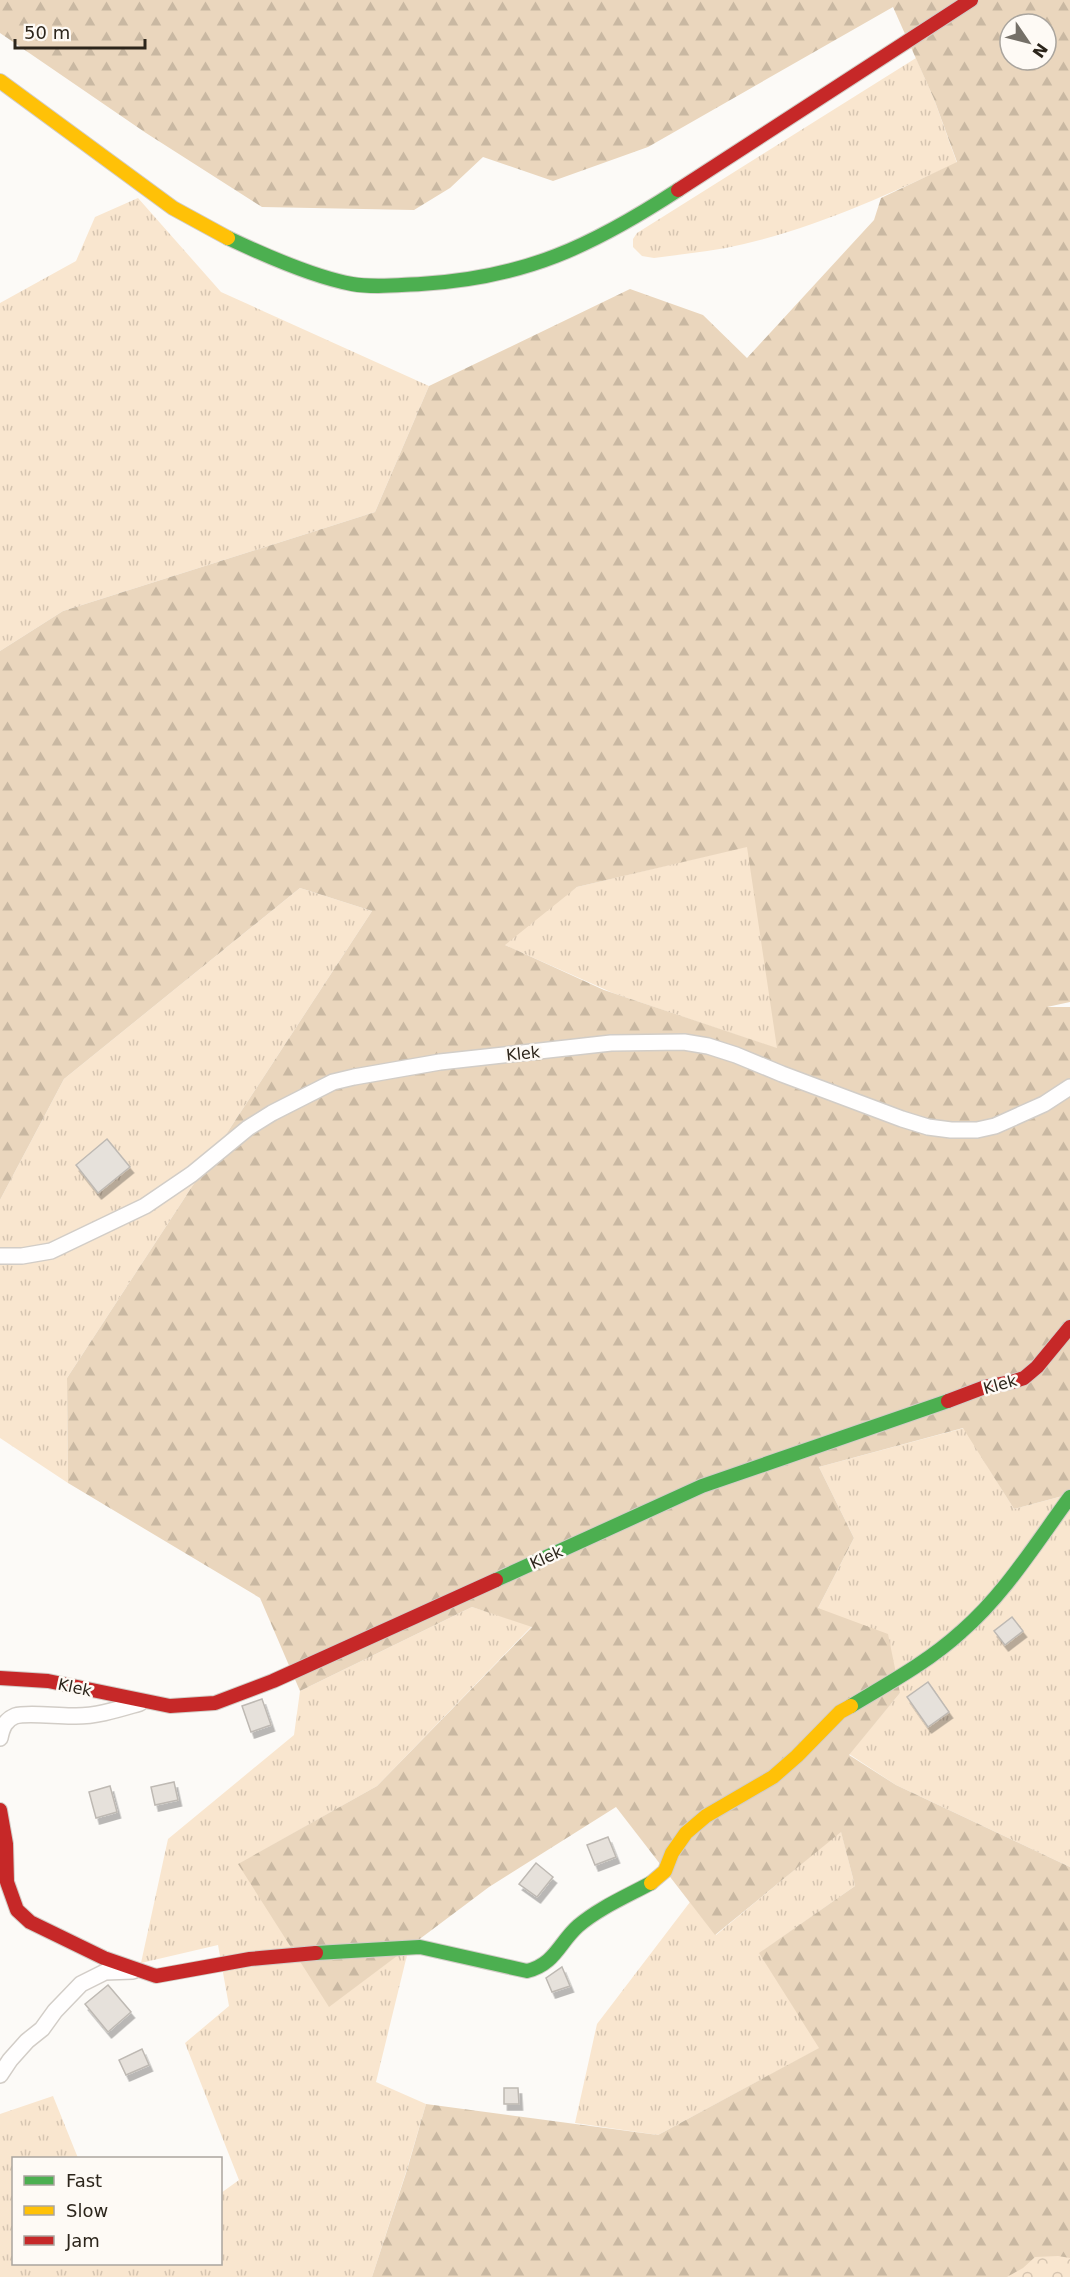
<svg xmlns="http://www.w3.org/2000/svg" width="1070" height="2277" font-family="'DejaVu Sans',sans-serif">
	<defs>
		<pattern id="grass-tufts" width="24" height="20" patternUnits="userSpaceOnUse" patternTransform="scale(1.5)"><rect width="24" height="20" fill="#f9e6cf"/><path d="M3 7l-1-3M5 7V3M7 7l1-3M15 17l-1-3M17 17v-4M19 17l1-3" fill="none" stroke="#d6c5b1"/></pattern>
		<pattern id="forest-firs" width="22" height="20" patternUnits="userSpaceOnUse" patternTransform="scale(1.5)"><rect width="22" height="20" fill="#ead6bd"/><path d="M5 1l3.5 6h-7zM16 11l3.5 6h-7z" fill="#c9b8a2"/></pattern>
		<pattern id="park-crowns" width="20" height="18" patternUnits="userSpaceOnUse" patternTransform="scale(1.5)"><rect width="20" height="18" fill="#f9e6cf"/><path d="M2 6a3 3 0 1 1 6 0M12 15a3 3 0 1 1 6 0" fill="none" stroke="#d6c5b1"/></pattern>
		<filter id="shadow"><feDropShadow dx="3.5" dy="6" stdDeviation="0" flood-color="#0004"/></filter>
	</defs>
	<rect width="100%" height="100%" fill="#fcfaf7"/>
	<g fill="url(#grass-tufts)">
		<path d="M916,58L934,99L957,163C888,194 818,227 744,244C715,251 684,254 654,258L642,256L633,247V239L637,233Z"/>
		<path d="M138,198L221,292L429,386L375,512L63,611L0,651V303L76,261L95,217Z"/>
		<path d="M748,846L778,1049L613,993L498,942L577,887Z"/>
		<path d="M300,888L372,911L67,1378L68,1483L0,1438V1200L64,1079Z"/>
		<path d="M964,1428L1014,1509L1070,1494V1867L896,1785L849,1754L900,1693L818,1608L854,1538L819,1467Z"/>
		<path d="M472,1607L532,1626L377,1786L239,1864L409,1947L376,2082L426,2104L407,2169L372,2277H0V2114L53,2096L78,2158H14V2264H220L221,2193L239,2180L185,2043L229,2006L218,1945L141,1963L168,1839L294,1735L300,1691Z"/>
		<path d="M841,1831L855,1886L760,1953L820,2048L658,2135L575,2123L597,2024L690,1902L716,1935Z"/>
	</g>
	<path fill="url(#forest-firs)" fill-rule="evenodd" d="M0,0H1070V1002L1047,1007H1070V1494L1014,1509L963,1428L819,1467L854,1538L818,1608L888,1634L900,1693L849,1755L896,1785L1070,1867V2277H372L407,2170L426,2104L658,2135L819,2048L759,1953L855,1886L841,1832L715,1935L616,1807L489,1887L329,2007L238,1864L377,1786L532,1627L472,1607L300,1691L260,1598L68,1483L67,1378L372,911L300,888L64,1079L0,1200V651L63,611L375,512L429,386L630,289L703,315L747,358L874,220L881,198L957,162L934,99L893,7L648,147L553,181L483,157L450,188L414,210L262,207L146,133L0,33ZM1010,24H1046V60H1010ZM747,847L777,1048L604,990L505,945L577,887Z"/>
	<path fill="url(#park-crowns)" d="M1058,2256L1070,2258V2277H1007L1023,2268L1035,2257Z"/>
	<g fill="#e6e1db" stroke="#beb9b3" stroke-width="1.5" filter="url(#shadow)">
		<path d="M107,1139L130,1167L98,1193L76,1165Z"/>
		<path d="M1012,1617L1023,1631L1005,1645L994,1631Z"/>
		<path d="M928,1682L949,1712L928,1727L907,1697Z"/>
		<path d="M262,1699L271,1725L251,1732L242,1706Z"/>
		<path d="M174,1782L178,1800L155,1805L151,1787Z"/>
		<path d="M110,1786L117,1812L96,1818L89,1792Z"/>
		<path d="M608,1837L616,1857L595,1865L587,1845Z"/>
		<path d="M536,1863L553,1877L537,1897L519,1884Z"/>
		<path d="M562,1967L570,1986L552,1992L546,1978Z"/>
		<path d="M108,1985L131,2012L108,2032L85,2004Z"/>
		<path d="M142,2049L149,2065L126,2075L119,2060Z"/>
		<path d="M504,2088H518L519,2104H504Z"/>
	</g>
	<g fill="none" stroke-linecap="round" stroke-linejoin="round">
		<defs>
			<g id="street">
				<path d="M0,1256H22L51,1251L145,1206L192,1174L248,1128L272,1113L333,1082L354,1077L440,1062L611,1043L684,1042L708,1046L736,1055L782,1074L902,1119L928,1127L951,1130H977L995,1126L1044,1104L1070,1087"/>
				<path d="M0,1738C2,1728 5,1720 15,1716C28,1712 61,1717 76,1716C98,1716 119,1709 140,1703"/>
				<path d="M0,2075L10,2060L27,2041L42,2029L55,2011L81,1984L105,1972L133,1971"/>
			</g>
			<g id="fast">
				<path d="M228,238C264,255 313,277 352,284C374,288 398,285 421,284C525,278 592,246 678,190"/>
				<path d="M496,1580L702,1486L948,1401"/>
				<path d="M851,1706C889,1683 928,1662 961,1632C1005,1594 1036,1543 1070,1497"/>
				<path d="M316,1953L420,1947L527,1971C555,1964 559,1943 578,1926C599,1908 627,1896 651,1883"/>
			</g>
			<g id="slow">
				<path d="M0,81L173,208L228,238"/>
				<path d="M651,1883L665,1871L672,1853L686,1833L706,1816L773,1777L797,1756L840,1712L851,1706"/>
			</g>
			<g id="jam">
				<path d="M678,190L971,0"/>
				<path d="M948,1401L985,1387L1012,1382L1024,1378L1037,1367L1070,1327"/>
				<path d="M0,1678L48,1681L170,1706L215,1703L273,1681L496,1580"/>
				<path d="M0,1810L6,1844L7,1882L17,1910L30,1922L104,1958L156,1976L250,1959L316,1953"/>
			</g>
		</defs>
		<use href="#street" stroke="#d2cdc7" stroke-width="18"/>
		<use href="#fast" stroke="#d2cdc7" stroke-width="16"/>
		<use href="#slow" stroke="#d2cdc7" stroke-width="16"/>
		<use href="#jam" stroke="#d2cdc7" stroke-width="16"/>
		<use href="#street" stroke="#fffefe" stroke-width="15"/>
		<use href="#fast" stroke="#4caf50" stroke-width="14"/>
		<use href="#slow" stroke="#ffc107" stroke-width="14"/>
		<use href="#jam" stroke="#c62828" stroke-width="14"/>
	</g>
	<g text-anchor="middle" stroke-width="5" stroke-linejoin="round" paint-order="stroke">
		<g font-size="16" fill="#2c251b" stroke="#fefaf5">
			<text transform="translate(523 1053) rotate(-6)" y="6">Klek</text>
			<text transform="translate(1000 1384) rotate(-15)" y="6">Klek</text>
			<text transform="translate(546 1557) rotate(-24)" y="6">Klek</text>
			<text transform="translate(75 1687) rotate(12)" y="6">Klek</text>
		</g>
	</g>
	<rect x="12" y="2157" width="210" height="108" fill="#fefaf5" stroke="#aaa59e" stroke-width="1.5"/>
	<rect x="24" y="2176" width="30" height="9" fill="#4caf50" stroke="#aaa59e" stroke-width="1.5"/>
	<text x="66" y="2187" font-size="18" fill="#2c251b">Fast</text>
	<rect x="24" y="2206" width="30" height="9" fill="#ffc107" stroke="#aaa59e" stroke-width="1.5"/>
	<text x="66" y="2217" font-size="18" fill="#2c251b">Slow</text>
	<rect x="24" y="2236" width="30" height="9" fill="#c62828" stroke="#aaa59e" stroke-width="1.5"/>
	<text x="66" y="2247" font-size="18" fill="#2c251b">Jam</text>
	<g transform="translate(1028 42) rotate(125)"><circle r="28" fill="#fefaf5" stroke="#aaa59e" stroke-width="1.5"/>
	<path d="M0-4.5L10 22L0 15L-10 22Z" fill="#757068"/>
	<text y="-9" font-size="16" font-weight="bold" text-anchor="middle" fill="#2c251b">N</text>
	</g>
	<path d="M15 39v9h130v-9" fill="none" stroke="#2c251b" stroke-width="3"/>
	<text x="24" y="39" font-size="18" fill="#2c251b" stroke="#fefaf5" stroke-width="4.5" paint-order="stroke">50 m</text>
</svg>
